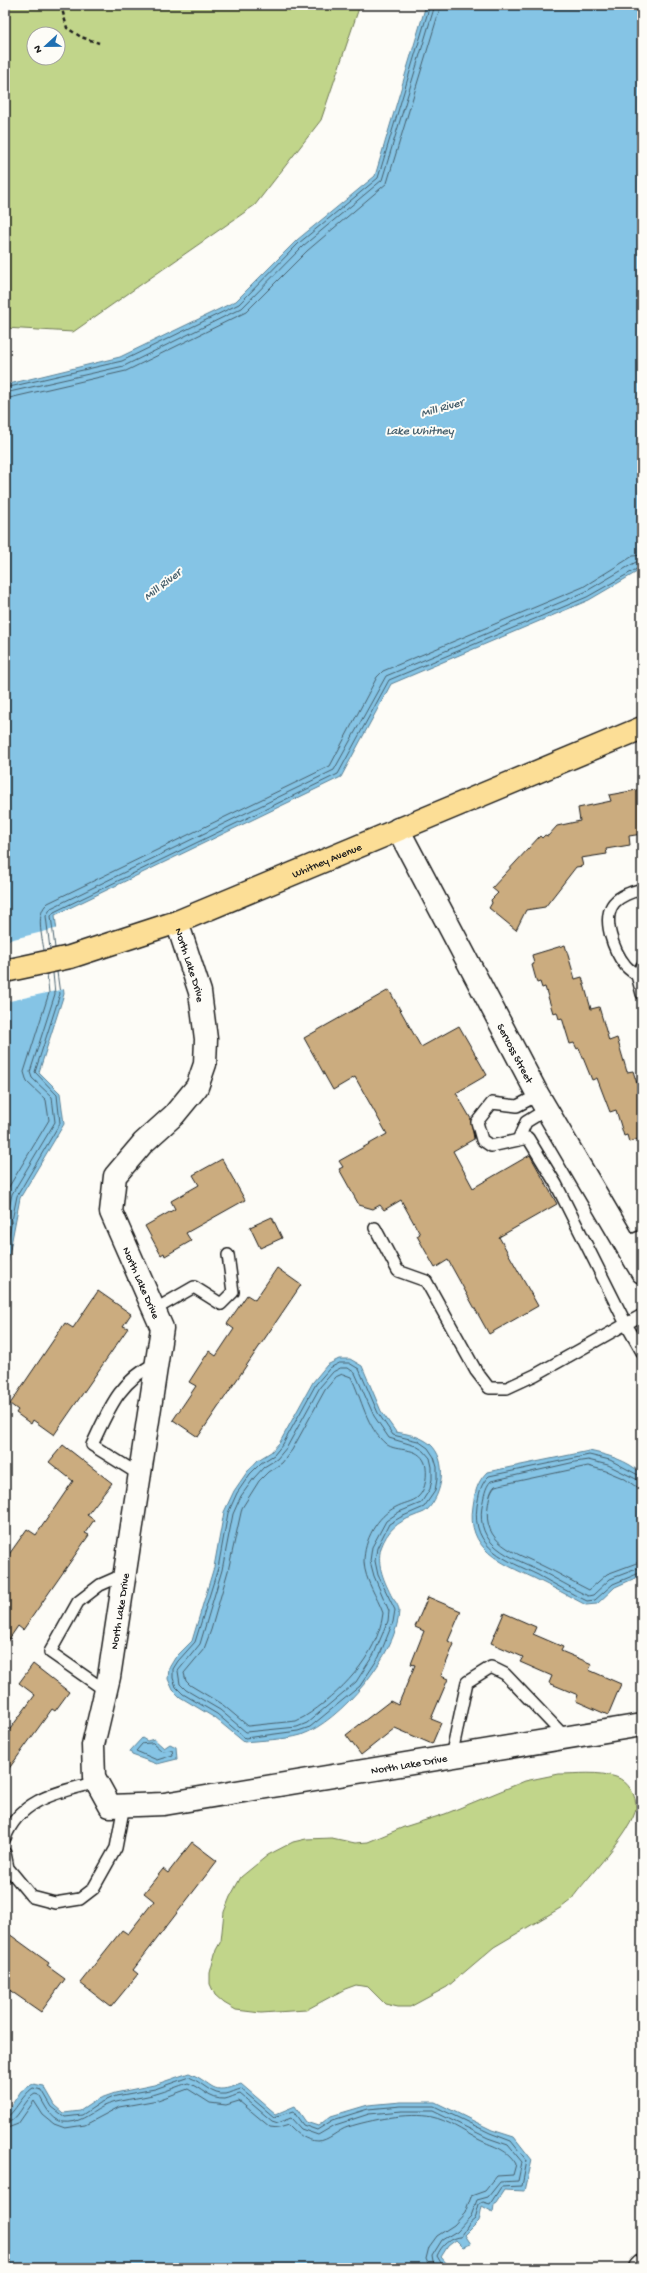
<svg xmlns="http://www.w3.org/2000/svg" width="647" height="2273" font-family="'Gochi Hand',sans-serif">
	<rect width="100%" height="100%" fill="#fdfcf7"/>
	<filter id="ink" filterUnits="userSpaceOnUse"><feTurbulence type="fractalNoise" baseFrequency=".025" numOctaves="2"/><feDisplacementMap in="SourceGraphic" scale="8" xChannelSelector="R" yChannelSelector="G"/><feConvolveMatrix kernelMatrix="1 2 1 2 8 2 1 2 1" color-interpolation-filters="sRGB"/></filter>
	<g filter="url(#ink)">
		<g fill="#c1d58a" stroke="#6e7853" fill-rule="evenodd">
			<path d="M5,5H360L321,120L255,205L73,332L5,328ZM34,34H58V58H34Z"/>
			<path d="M559,1774C577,1774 599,1771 616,1777C628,1781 637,1796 636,1808C633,1831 586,1878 571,1900L562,1907L494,1947L447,1987L410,2007H398L385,2004L368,1987L356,1985L345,1989L306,2010L261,2013L236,2010L224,2003L215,1995L210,1984V1973L216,1950L221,1941L224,1912L230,1897L241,1877L268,1855L293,1842L306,1839L332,1838L355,1843L368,1842L404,1827L445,1814L525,1781Z"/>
		</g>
		<g fill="#85c4e5" stroke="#5b8195">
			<path d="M426,5H642V569L589,600L391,684L341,777L55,915L64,994L39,1072L60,1093L64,1124L20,1198L5,1276V385L120,357L236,301L297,240L375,176Z"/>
			<path d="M339,1359H350L362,1366L381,1411L396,1432C408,1434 420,1436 430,1444C448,1460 443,1494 427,1510C424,1513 418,1514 414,1516C397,1522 387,1531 381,1548C376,1565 385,1583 392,1597C395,1601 399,1606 399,1611C398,1653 340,1722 301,1735C284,1740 262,1740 244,1742L215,1718L180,1697L173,1690L168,1679L169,1668L175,1658L192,1641L214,1567L224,1512L234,1491L247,1472L258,1460L271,1452L280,1442L313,1382L327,1365Z"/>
			<path d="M589,1451C608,1455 627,1460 642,1474V1575L615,1587L597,1604L586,1605C569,1596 552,1587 534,1578C501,1563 466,1549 473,1506C475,1492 477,1482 487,1472Z"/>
			<path d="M142,1738L147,1741L154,1739L164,1748L170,1744L176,1747L177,1759L157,1764L132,1755L130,1751Z"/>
			<path d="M189,2073C216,2084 209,2096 241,2084L276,2114L295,2106L306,2122L318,2126L331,2116L368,2105L401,2102H435L492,2130L514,2137L532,2160L525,2191L504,2190L494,2205L493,2212L482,2206L479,2221L465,2235L471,2244L463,2247L456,2240L448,2246L441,2257L448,2265V2268H5V2115L21,2091L33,2084L44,2086L55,2105L64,2113L80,2111L98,2099L115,2093L154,2085Z"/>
		</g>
		<path fill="#fdfcf7" d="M59,928L65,989L5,1002V941Z"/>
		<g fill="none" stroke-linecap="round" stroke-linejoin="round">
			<g stroke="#465f6c" stroke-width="1">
				<path d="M5,388L122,361L239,304L299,243L378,178L430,5"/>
				<path d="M5,393L124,366L242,308L303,246L382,180L435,5"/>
				<path d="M5,399L126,371L246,312L307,251L387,183L441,5"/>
				<path d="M55,948L51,916L54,912L338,774L389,680L587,597L642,566"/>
				<path d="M50,949L46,916L51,908L334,770L386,676L585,592L636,562L642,561"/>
				<path d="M44,950C42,936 35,913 48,903L330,766L377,677L383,671L583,587L633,556L642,555"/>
				<path d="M5,1198L7,1190L49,1120L46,1100L27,1082L24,1072L49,993L47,974"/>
				<path d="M5,1229L12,1194L55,1122L52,1097L32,1078L30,1072L55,994L53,973"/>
				<path d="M5,1255L17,1196L60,1123L57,1095L35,1072L60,994L57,972"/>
				<path d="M340,1363H349L359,1369L378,1413L393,1435L418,1441L428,1448L434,1457L437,1467V1479L435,1491L424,1507L401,1517L389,1524L377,1548L375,1561L378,1575L395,1610L393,1622L379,1657L360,1686L310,1727L298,1731L245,1738L217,1714L183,1694L176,1687L173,1678V1669L178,1661L195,1642L218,1568L228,1513L237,1493L250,1474L261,1463L274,1455L283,1444L316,1384L330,1368Z"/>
				<path d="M341,1368H348L355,1373L374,1416L389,1438L416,1446L424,1451L430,1458L432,1467V1479L430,1489L421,1503L399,1512L386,1521L372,1547L370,1561L374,1576L389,1611L388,1621L374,1654L356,1682L307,1723L297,1727L246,1732L220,1710L186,1690L180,1684L178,1671L200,1644L222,1570L233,1514L241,1496L254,1478L264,1467L277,1459L287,1447L320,1387L333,1372Z"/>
				<path d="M343,1374L351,1377C362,1399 366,1427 386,1444C397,1453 418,1445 425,1463C428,1473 426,1490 418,1497C413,1502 403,1503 396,1507C377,1516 364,1540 364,1562C365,1581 377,1596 383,1613C378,1656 339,1695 304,1717L296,1721L248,1726L223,1705L190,1685L186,1681L184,1673L204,1649L211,1630L228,1571L242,1508L259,1481L268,1472L282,1463L292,1450L325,1390L336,1377Z"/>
				<path d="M642,1477L610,1460L589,1455L489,1476C480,1484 479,1495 477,1506C471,1549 507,1560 538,1575C554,1584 570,1593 587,1601L595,1600L613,1584L642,1572"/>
				<path d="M642,1482L608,1465L588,1460L575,1462L491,1481C485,1487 484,1497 482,1506C476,1546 509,1556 539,1570C555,1578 571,1588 588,1596L593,1595L610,1579L642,1567"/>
				<path d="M642,1488L635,1486L625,1479L606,1471L588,1466L495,1486C490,1491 489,1499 488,1506C482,1544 515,1552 543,1566C558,1573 573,1582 589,1590L607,1574L642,1561"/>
				<path d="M153,1743L162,1751L172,1750L173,1755L157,1760L136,1751L142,1744Z"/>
				<path d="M5,2118C12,2117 22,2095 33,2088L42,2090L52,2107L65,2117L82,2115L100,2103L116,2096L155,2089L189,2077C202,2082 212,2096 226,2094C231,2093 236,2090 241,2089L274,2117L293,2111L303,2125L317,2130L333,2120L368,2109L401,2106H434L490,2133L511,2141L527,2161L522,2186L501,2187L490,2204L483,2202L479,2204L475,2219L469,2224L461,2237C450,2237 441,2246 437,2256L444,2268"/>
				<path d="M5,2123C19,2122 23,2100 35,2094L39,2095C44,2104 51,2120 63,2122C79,2124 89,2114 102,2107C119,2099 138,2099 156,2094C167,2091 178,2086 188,2083C202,2088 209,2100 225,2099C230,2098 235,2095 240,2094L272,2121L278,2123L291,2118L301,2129L318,2135L335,2125L369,2114L402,2111H433L488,2138L508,2145L522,2162L518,2181L500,2182L488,2197L477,2200L471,2216L457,2231L442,2240L432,2256L433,2262L439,2268"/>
				<path d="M5,2129L18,2124L34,2101L43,2115L54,2124L65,2128L85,2125L119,2107L158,2100L188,2089L210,2103L226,2105L239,2101L270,2127L279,2128L289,2125C297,2133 305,2141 318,2141C328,2141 338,2130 348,2127C370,2120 409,2112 432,2117C447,2120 463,2131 476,2138C492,2147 506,2147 516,2164L513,2175L497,2176L485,2191L471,2196L465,2213L454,2225L437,2236L429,2247L426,2259L430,2268"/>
			</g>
		</g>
		<g fill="#cbac7f" stroke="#1c1c1c">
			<path d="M642,789V834L629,836L630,845L606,849L607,854L581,858L583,866L576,867L545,907L526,910L516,930L489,908L492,903L491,900L498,893L492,888L540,836L542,838L545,835L548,836L557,826L580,821L578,808L611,801L609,795Z"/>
			<path d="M565,945L575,979L582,977L591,1009L599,1007L609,1041L617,1038L627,1072L633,1071L642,1099V1138L629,1142L627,1135L624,1136L616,1110L610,1112L597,1078L592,1080L579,1048L577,1049L574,1043L570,1044L562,1018L559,1019L557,1012L553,1013L545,987L542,988L540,982L537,983L532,965L534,964L532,955Z"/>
			<path d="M389,990L421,1047L459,1026L487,1075L456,1093L471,1119L474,1139L453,1151L473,1188L530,1155L557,1204L499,1237L538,1306L489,1334L448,1260L435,1268L417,1236L420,1234L401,1200L384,1210L380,1205L373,1209L359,1205L339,1169L343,1167L339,1161L387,1134L355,1077L333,1090L304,1038Z"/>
			<path d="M222,1159L245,1200L186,1233L191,1241L165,1256L164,1253L161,1255L145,1226L175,1209L171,1201L199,1185L193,1175Z"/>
			<path d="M272,1217L282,1238L260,1248L250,1227Z"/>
			<path d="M277,1268L301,1285L198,1437L173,1420L196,1386L189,1382L209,1351L216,1356L234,1329L227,1324L247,1295L255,1300Z"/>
			<path d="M98,1291L131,1314L123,1326L128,1328L54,1435L33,1420L31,1424L16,1413L18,1410L10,1404L65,1323L73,1328Z"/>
			<path d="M63,1445L112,1483L87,1515L94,1520L85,1533L89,1535L23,1630L18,1626L5,1645V1560L27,1529L36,1535L73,1481L49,1462Z"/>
			<path d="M428,1597L461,1611L448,1641L454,1644L441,1676L448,1679L431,1719L441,1723L432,1744L395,1728L361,1755L346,1735L390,1701L398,1705L415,1665L411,1664L424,1631L415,1627Z"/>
			<path d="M504,1613L536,1627L533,1634L563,1647L561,1651L592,1664L589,1670L621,1684L608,1715L576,1701L578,1695L549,1683L552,1676L520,1662L523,1657L491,1643Z"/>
			<path d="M33,1664L69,1692L55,1711L52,1709L5,1774V1736L35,1695L19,1683Z"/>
			<path d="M192,1842L217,1861L133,1970L138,1974L111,2007L80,1983L122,1930L128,1934L154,1901L144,1893L163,1869L168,1873Z"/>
			<path d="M5,1931L49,1963L47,1966L65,1979L41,2012L5,1987Z"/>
		</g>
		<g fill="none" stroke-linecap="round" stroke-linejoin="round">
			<defs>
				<g id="service">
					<path d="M642,966L637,975L642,994"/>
					<path d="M637,975C633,972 628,969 625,965C614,951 601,919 614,903C621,895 632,892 642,889"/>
					<path d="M538,1095L517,1106L492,1103L477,1122L482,1140L491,1146L528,1138L556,1184L626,1324L642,1352"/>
					<path d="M518,1140L526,1122L547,1109"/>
					<path d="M375,1228L398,1271L426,1281L476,1371L489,1388H507L535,1375L642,1315"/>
					<path d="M625,1243L642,1236"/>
					<path d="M154,1310L194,1287L221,1304L233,1292L228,1255"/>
					<path d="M140,1475L92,1445C110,1407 118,1383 157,1362"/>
					<path d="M106,1691L50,1652L78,1602L100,1585L125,1574"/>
					<path d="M451,1757L467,1682L491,1667L505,1674L566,1738"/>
					<path d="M5,1838C20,1798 60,1792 97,1782"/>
					<path d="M5,1853L8,1868L32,1897L55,1903L80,1899L93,1889L116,1848L124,1805"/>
				</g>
				<g id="minor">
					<path id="s1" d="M398,829L538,1095L642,1272"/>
					<path id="s2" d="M177,922L200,992L206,1039L205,1064L197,1087L174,1115L143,1143L115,1176L111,1212L162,1328L109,1677L93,1745L94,1777L110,1806L164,1804L642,1725"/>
				</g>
				<path id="tertiary" d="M640,2268L642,2266"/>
				<g id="primary">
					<path id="s3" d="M5,971L70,957L177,922L642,728"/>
				</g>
			</defs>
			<use href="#service" stroke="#1c1c1c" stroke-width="14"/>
			<use href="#minor" stroke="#1c1c1c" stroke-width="25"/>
			<use href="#tertiary" stroke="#1c1c1c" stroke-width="25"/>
			<use href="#primary" stroke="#1c1c1c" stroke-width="25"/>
			<path stroke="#1c1c1c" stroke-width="2.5" stroke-dasharray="4 3" stroke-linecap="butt" d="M61,5L67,28L81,37L99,43"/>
			<use href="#service" stroke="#fdfcf7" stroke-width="11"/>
			<use href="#minor" stroke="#fdfcf7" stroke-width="22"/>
			<use href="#tertiary" stroke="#fdfcf7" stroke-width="22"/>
			<use href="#primary" stroke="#fcde96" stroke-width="22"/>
		</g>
	</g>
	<g text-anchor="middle" stroke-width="4" stroke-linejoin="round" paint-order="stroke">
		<g font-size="11" fill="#1c1c1c" stroke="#fdfcf7">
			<text dy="4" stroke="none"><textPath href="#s3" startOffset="341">Whitney Avenue</textPath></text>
			<text dy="4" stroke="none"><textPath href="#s2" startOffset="45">North Lake Drive</textPath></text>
			<text dy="4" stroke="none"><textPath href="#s1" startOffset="253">Servoss Street</textPath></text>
			<text dy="4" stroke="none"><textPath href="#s2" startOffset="405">North Lake Drive</textPath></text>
			<text transform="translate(119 1611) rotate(-81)" y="4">North Lake Drive</text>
			<text dy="4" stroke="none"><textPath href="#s2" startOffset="1245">North Lake Drive</textPath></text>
		</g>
		<g font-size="12" font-style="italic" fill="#465f6c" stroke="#fdfcf7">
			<text transform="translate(442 407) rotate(-16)" y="4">Mill River</text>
			<text x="420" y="434">Lake Whitney</text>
			<text transform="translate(162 584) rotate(-38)" y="4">Mill River</text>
		</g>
	</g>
	<rect width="647" height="2273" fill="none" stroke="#fdfcf7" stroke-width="20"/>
	<rect x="10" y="10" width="627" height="2253" fill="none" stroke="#1c1c1c" stroke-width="1.5" filter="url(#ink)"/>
	<g transform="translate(46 46) rotate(248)"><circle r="19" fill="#fdfcf7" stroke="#a3a29f"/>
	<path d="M0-3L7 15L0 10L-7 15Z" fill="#1f6fb2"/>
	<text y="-6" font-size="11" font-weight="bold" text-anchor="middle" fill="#1c1c1c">N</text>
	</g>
</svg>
